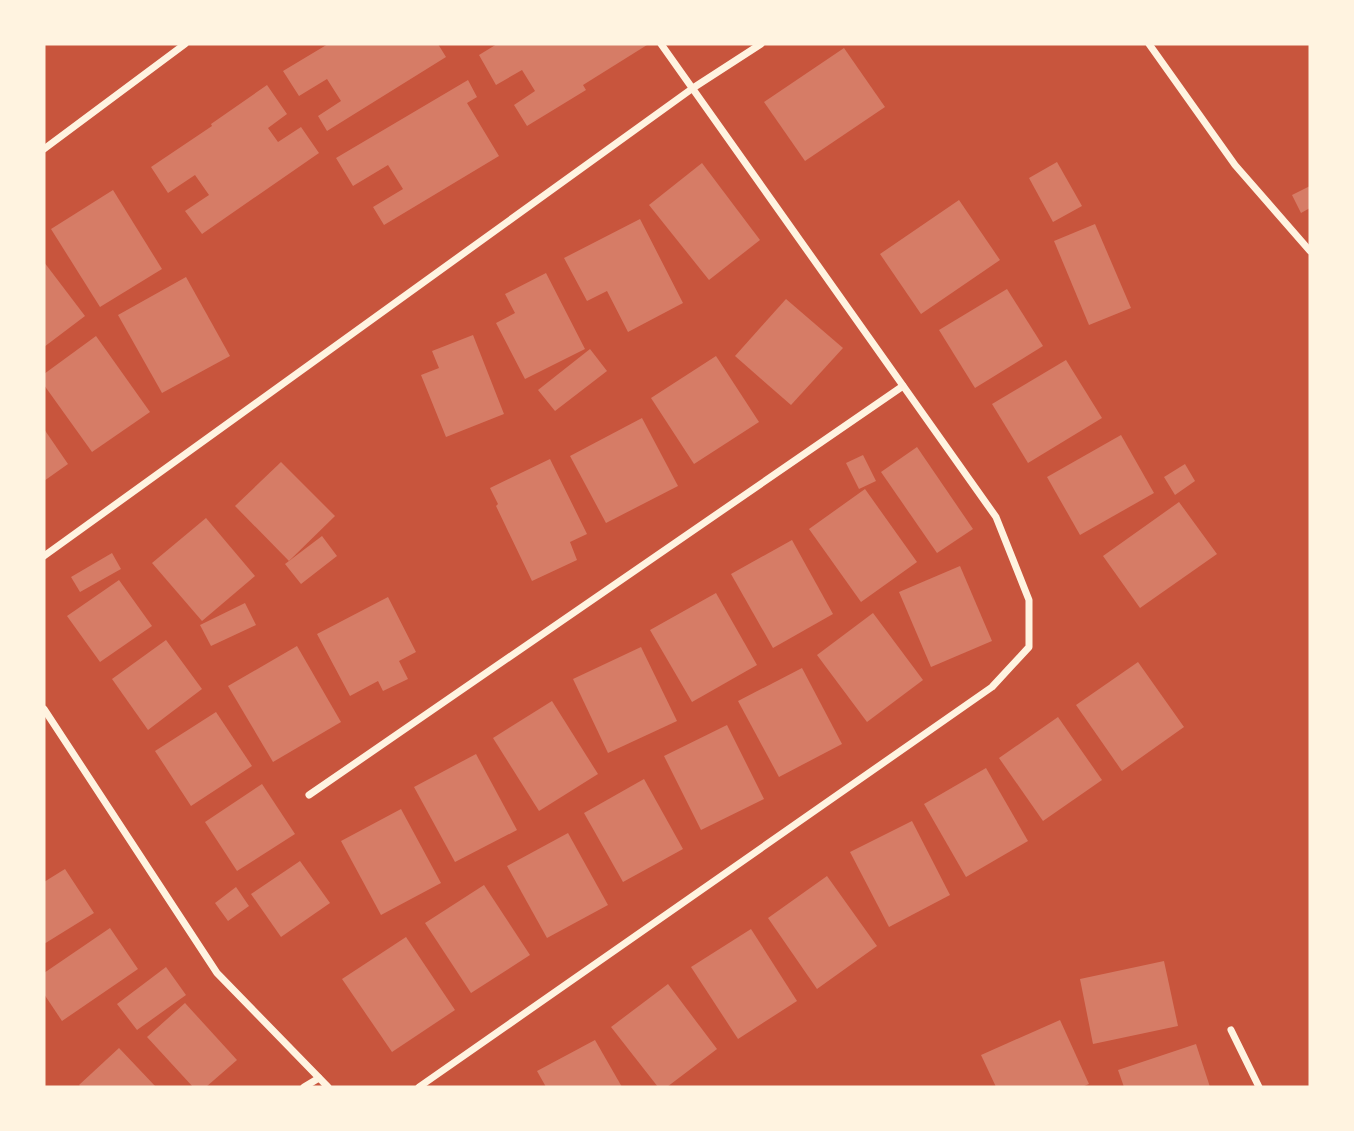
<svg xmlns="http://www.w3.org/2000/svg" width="1354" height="1131" font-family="'PT Sans',sans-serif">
	<rect width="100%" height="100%" fill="#c8553d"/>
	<g fill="#d67c66">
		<path d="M328,44H438L446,57L327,131L318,116L341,101L327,79L299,96L283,71Z"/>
		<path d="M497,44H646L647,45L583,85L586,90L527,126L514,105L535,91L522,70L496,85L479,55Z"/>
		<path d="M844,48L885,107L805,161L764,102Z"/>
		<path d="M468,80L477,97L467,103L499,156L384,225L373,207L403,189L388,165L353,186L336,158Z"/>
		<path d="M267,85L287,114L268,128L278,142L301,127L319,153L202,234L185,211L209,195L195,175L168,193L151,167L212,126L211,124Z"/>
		<path d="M1057,162L1082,206L1053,222L1029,178Z"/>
		<path d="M702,163L760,240L709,280L649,205Z"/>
		<path d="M1310,186V208L1301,213L1292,195Z"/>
		<path d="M113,190L162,269L100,307L51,229Z"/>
		<path d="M959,200L1000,260L921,314L880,254Z"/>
		<path d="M640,219L683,303L628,332L607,291L587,301L564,258Z"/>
		<path d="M1095,224L1131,308L1089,325L1054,241Z"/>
		<path d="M44,262L85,316L44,347Z"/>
		<path d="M546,273L585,349L525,379L496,323L515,313L505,294Z"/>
		<path d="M186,277L230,356L162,393L118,315Z"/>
		<path d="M1007,289L1043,346L975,388L939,330Z"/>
		<path d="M786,299L843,348L791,405L735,356Z"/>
		<path d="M473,335L504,414L446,437L421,375L439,368L432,351Z"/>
		<path d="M96,336L150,412L92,452L44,385V374Z"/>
		<path d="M590,349L607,371L555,411L538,390Z"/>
		<path d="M716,356L759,422L694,464L651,398Z"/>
		<path d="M1066,360L1102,418L1028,463L992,404Z"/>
		<path d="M642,418L678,486L606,523L570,456Z"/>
		<path d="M44,429L68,464L44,481Z"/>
		<path d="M1121,435L1154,493L1080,535L1047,477Z"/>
		<path d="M917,447L973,529L937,553L881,472Z"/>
		<path d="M863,455L876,481L859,489L846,463Z"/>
		<path d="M550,459L587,534L570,542L577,560L532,581L496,506L498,504L490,488Z"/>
		<path d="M281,462L335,516L289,561L235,506Z"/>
		<path d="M1185,464L1195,481L1175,495L1164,477Z"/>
		<path d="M865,489L917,562L861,602L809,529Z"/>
		<path d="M1179,502L1217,554L1140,608L1103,556Z"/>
		<path d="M206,518L255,576L202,621L152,563Z"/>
		<path d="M322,536L337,556L301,584L285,564Z"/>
		<path d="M792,540L833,614L773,648L731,574Z"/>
		<path d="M112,553L121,569L80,592L71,577Z"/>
		<path d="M960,566L992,641L931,667L899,592Z"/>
		<path d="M119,580L152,626L100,662L67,616Z"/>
		<path d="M716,593L757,665L692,702L650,630Z"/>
		<path d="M388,597L416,652L399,661L408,679L383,691L378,681L350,696L317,634Z"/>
		<path d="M245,603L256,625L211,646L200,625Z"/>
		<path d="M873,613L923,680L867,722L817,655Z"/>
		<path d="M166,640L202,689L148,730L112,679Z"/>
		<path d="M297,646L341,722L273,762L228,686Z"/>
		<path d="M641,647L677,721L608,753L573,679Z"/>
		<path d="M1138,662L1184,727L1122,771L1076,705Z"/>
		<path d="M802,668L842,744L779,777L738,701Z"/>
		<path d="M552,701L598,774L539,811L493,738Z"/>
		<path d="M216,712L252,766L191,806L155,751Z"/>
		<path d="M1058,717L1102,780L1043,821L999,758Z"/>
		<path d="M727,725L764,799L701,830L664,756Z"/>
		<path d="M476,754L517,830L455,862L414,787Z"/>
		<path d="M986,768L1028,841L966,877L924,804Z"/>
		<path d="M644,779L683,849L623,882L584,813Z"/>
		<path d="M262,784L295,834L237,871L205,822Z"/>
		<path d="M401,809L441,883L381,915L341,841Z"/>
		<path d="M912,821L950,895L889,927L850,852Z"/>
		<path d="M568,833L608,905L547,938L507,866Z"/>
		<path d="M300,861L330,903L281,937L251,894Z"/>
		<path d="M65,869L94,913L44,944V882Z"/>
		<path d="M827,876L877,946L817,989L768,918Z"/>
		<path d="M484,885L530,955L471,993L425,923Z"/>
		<path d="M236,887L249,906L228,921L215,903Z"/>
		<path d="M110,928L138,969L62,1021L44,994V973Z"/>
		<path d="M751,929L797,1001L738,1039L691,967Z"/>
		<path d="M406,937L455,1010L392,1052L342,979Z"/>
		<path d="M1164,961L1178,1026L1093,1044L1080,979Z"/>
		<path d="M166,967L186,995L137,1030L117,1004Z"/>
		<path d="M668,984L717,1049L667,1087H658L611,1027Z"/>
		<path d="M185,1003L237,1060L206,1087H193L147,1037Z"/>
		<path d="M1060,1020L1089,1084L1082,1087H996L981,1055Z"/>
		<path d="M595,1040L622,1087H546L537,1071Z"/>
		<path d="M1196,1044L1210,1087H1124L1118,1070Z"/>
		<path d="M119,1048L156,1087H81L79,1085Z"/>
	</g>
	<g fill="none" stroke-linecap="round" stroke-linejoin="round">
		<g stroke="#fff3e0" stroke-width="7">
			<path d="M1149,44L1235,165L1310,251"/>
			<path d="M44,149L185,44"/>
			<path d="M44,556L693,88L761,44"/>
			<path d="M44,709L217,973L328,1087"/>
			<path d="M309,795L903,386"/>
			<path d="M1231,1030L1259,1087"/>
			<path d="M304,1087L319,1078"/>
			<path d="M419,1087L992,687L1029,647V600L996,517L661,44"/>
		</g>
	</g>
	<rect width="1354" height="1131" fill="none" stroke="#fff3e0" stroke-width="91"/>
</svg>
